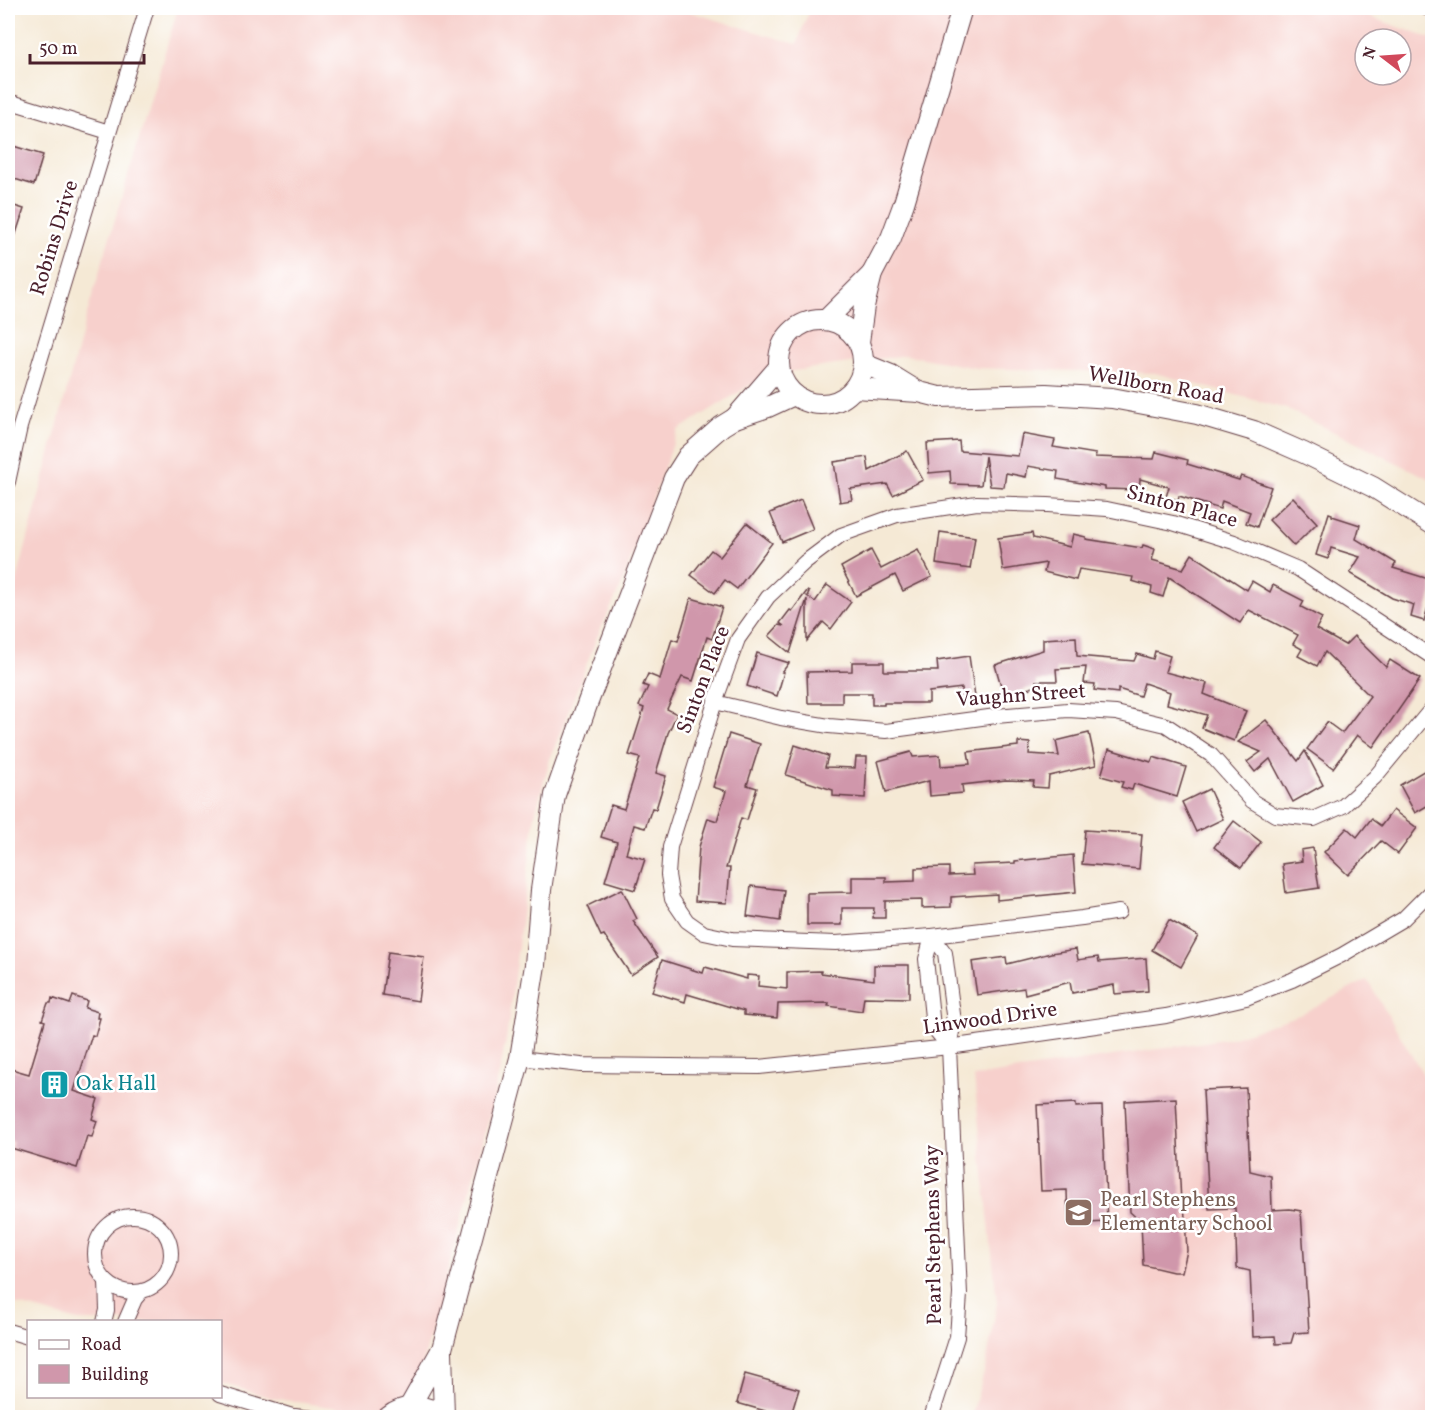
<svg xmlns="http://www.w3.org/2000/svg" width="1440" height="1425" font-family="Vollkorn,serif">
  <rect width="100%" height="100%" fill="#fff"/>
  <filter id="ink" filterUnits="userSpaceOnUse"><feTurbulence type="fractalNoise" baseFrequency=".0167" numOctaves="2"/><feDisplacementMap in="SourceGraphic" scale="12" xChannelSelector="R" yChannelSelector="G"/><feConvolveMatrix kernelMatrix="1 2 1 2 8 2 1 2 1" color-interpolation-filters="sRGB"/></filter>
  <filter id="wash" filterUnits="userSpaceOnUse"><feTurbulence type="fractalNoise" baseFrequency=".008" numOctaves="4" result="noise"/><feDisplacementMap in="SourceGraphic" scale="24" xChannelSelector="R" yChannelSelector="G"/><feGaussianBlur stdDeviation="1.35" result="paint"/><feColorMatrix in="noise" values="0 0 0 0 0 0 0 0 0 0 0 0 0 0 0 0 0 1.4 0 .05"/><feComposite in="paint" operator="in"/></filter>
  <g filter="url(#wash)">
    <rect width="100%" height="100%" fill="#f5e9d5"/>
    <!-- built -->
    <g fill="#f7d0cc" fill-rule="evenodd">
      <path d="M178,8H677L797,44L810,8H1345L1432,39V480L1287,409L1155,373L976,368L906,355L793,371L752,384L678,430L621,586L597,637L550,759L535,814L506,1040L493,1104L415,1392L393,1409L363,1412L272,1398L221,1383L220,1322L78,1321L8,1302V615L84,324ZM1365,39H1401V75H1365Z"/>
      <polygon points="1367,980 1432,1089 1432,1417 971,1418 986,1365 997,1303 974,1077 1231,1038 1299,1015"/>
    </g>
    <g id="blocks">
      <!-- building -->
      <g fill="#d097ab">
        <polygon points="10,145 43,155 34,185 8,177 8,155"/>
        <polygon points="8,204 24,209 10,252 8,252"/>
        <polygon points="1022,434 1055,440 1053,447 1096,454 1095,457 1154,459 1156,452 1188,460 1187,464 1239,480 1241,476 1271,487 1257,527 1246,523 1250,512 1222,501 1220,509 1179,496 1178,500 1166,497 1169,487 1140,479 1139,490 1105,489 1105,487 1057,479 1058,471 1028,466 1026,477 1006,473 1004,487 990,486 985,456 981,485 951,484 950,471 929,473 927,443 959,441 960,451 1018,456"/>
        <polygon points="907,451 923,480 893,495 887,484 850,489 852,500 840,502 834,462 867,457 869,471"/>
        <polygon points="1293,497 1317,523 1294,546 1269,520"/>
        <polygon points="801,500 813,529 782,542 770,513"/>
        <polygon points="1329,513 1332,514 1332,516 1360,525 1356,539 1396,563 1393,568 1432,580 1432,593 1424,621 1411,617 1414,605 1392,598 1350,573 1360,557 1331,548 1328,559 1316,555"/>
        <polygon points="747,523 772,543 737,589 725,580 715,593 691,575 711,550 720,557"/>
        <polygon points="940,532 975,537 970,569 936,564"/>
        <polygon points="1032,533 1033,538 1070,547 1073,534 1086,537 1086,539 1142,548 1143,545 1155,549 1152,560 1183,569 1192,554 1247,590 1252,581 1270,592 1273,585 1304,601 1301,607 1322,618 1316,629 1345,645 1354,636 1386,667 1390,660 1420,679 1373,747 1357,735 1333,768 1307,749 1327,722 1342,733 1370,696 1325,652 1317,666 1298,656 1302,649 1293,644 1298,635 1249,610 1240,623 1169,577 1163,597 1151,593 1152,587 1132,581 1133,577 1079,569 1076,580 1044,572 1046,563 1003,570 998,538"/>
        <polygon points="871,550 881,569 918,550 932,577 903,591 895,575 856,596 841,567"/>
        <polygon points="827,585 851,602 831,629 823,622 807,641 807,599 790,653 769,636 779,625 784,626 780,623 790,610 792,611 807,591 809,592 807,596 815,602"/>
        <polygon points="691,598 722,607 712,639 707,637 693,681 682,677 667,709 677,714 668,733 656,773 666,776 656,809 652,808 645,828 634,825 626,854 645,859 635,890 605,881 617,842 601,837 611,805 624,809 640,758 629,755 644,708 639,706 648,687 643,685 648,674 660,679 672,639 678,641"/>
        <polygon points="1076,637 1077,656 1134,661 1137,654 1153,659 1155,651 1170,656 1165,672 1207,683 1204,694 1246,711 1234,741 1202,728 1207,715 1167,704 1170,692 1144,683 1140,696 1118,689 1118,693 1094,690 1095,684 1084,683 1086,667 1056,669 1057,681 1036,681 1037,686 1004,696 995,665 1043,650 1043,639"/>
        <polygon points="757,653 789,663 782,672 784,672 777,696 747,686"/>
        <polygon points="969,656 975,697 963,699 962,688 929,692 929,703 884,703 884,705 872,705 872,693 842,693 842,703 808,703 807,672 852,671 852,662 884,662 884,671 938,671 937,661"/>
        <polygon points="1266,720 1298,761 1305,751 1323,785 1293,802 1270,759 1255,772 1247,762 1261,752 1238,742"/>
        <polygon points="1089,733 1096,765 1049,776 1048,788 1033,787 1034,781 1006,780 962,785 963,793 930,796 929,781 886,792 878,761 911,752 913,757 940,755 941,766 970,764 968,752 1018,746 1018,742 1030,743 1029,754 1059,756 1056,741"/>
        <polygon points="729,734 760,744 747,785 757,788 747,820 741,818 726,868 730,868 727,903 695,901 699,847 708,818 717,821 726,791 713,787"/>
        <polygon points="795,745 828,756 825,767 855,768 856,757 867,757 865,798 833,796 833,790 786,775"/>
        <polygon points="1109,749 1151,762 1153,757 1186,767 1177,797 1134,784 1132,790 1121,787 1123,782 1101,776"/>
        <polygon points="1432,766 1432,803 1415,813 1400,785"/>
        <polygon points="1209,789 1223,819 1196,832 1182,802"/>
        <polygon points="1393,810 1417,828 1398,854 1381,841 1348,875 1324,852 1347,828 1357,837 1371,819 1381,826"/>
        <polygon points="1234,821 1261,842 1241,868 1214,847"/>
        <polygon points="1085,830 1142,834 1139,869 1082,864"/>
        <polygon points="1313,848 1319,888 1286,893 1282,864 1302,861 1301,850"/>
        <polygon points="1073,855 1076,892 997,900 997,894 951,897 951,907 922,908 922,900 885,901 885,918 873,918 874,908 842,908 842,925 807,925 807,893 852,892 852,877 886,877 886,882 915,881 915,868 949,867 949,876 973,875 972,865 1015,863 1015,861"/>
        <polygon points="751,886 784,890 780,921 747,916"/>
        <polygon points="622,889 637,919 633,921 658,957 631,975 604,935 601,936 587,906"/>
        <polygon points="1169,920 1198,936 1181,967 1152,950"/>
        <polygon points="1076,949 1078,960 1098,957 1099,962 1146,958 1148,991 1115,994 1114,985 1072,993 1070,982 1025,994 1024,988 977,995 972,962 1006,957 1007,964 1051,953"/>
        <polygon points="388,952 424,957 418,1001 382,995"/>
        <polygon points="662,960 703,973 705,967 747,979 747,975 759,976 758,986 787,989 787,972 821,971 821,973 874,980 874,965 909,965 909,998 864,997 862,1011 828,1006 829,1003 778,1004 777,1018 744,1015 744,1011 687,994 685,1002 652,992"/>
        <polygon points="73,996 87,1001 85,1008 98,1012 97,1018 100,1018 95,1036 92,1035 74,1091 98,1099 92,1119 97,1121 92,1137 87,1136 77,1168 11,1148 13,1142 8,1140 8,1068 29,1074 45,1021 42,1020 48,1003 51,1003 52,998 70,1004"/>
        <polygon points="1246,1088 1250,1171 1271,1176 1272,1210 1290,1209 1301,1211 1309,1332 1294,1333 1291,1343 1276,1344 1275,1336 1253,1337 1250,1271 1237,1268 1235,1208 1209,1209 1203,1090"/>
        <polygon points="1176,1098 1181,1203 1184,1202 1187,1251 1182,1272 1173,1272 1143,1265 1141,1222 1130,1212 1125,1101"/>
        <polygon points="1076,1103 1076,1107 1102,1106 1107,1222 1068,1224 1067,1190 1041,1191 1037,1105"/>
        <polygon points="745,1374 799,1389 790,1418 737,1403"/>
      </g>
    </g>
  </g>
  <g filter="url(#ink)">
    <use href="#blocks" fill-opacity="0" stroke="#643d44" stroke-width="1.5"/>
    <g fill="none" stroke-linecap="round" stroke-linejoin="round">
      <defs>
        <g id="street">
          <polyline points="1426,8 1432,10"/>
          <polyline points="8,101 109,132"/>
          <polyline points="8,482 20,427 147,8"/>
          <polyline points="715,702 781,718 829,726 886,731 996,716 1068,710 1116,713 1166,725 1211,755 1252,801 1275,815 1314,819 1343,806 1375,777 1432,708"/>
          <polyline points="1119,912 1082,918 932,936 836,943 732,939 704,933 687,921 672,899 668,875 670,847 715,702 738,639 768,597 805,562 841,535 897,515 977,503 1048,505 1107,509 1173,523 1234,542 1298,569 1432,657"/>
          <polyline points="932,936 926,959 933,1027 949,1047"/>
          <polyline points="520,1058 581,1065 759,1067 949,1047 1166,1016 1246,998 1292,980 1342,955 1403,919 1432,890"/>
          <circle cx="133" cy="1254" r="38"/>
          <polyline points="104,1322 107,1310 106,1281"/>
          <polyline points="125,1322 135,1299 141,1292"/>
          <polyline points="8,1331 28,1337"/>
          <polyline points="220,1394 299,1418"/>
          <polyline points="295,1416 313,1418"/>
          <polyline points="931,1418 957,1337 960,1294 949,1047 954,1022 945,953 932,936"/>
        </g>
        <g id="secondary">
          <polyline points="827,319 872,274"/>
          <circle cx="821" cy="362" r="42"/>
          <polyline points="859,342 864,306 872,274 891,238 904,203 962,8"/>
          <polyline points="864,364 891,375 917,391"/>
          <polyline points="855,388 919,392 939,397 1046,394 1112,398 1197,414 1254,431 1304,453 1373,487 1432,524"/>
          <polyline points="735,418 779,367"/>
          <polyline points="442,1352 444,1416"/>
          <polyline points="410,1406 442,1349 520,1058 535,965 541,890 555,795 588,702 674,478 688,456 722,426 735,418 768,407 794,395"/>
          <path d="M387,1418C405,1403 427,1403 445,1418"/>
        </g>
      </defs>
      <!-- street casing -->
      <use href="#street" stroke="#643d44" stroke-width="16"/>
      <!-- secondary casing -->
      <use href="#secondary" stroke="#643d44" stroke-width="22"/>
      <!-- street -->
      <use href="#street" stroke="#fff" stroke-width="14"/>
      <!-- secondary -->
      <use href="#secondary" stroke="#fff" stroke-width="20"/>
    </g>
  </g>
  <!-- icons -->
  <defs>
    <symbol id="building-square" viewBox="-11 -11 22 22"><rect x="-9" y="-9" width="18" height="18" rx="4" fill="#0f9aa8" stroke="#fff"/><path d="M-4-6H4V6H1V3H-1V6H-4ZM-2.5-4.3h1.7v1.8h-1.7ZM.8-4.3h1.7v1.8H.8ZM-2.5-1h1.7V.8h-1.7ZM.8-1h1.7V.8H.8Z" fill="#fff"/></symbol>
    <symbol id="school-square" viewBox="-11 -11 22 22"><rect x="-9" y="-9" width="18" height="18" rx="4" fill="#8d6e63" stroke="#fff"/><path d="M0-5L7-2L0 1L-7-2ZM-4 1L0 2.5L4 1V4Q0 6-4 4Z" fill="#fff"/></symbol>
  </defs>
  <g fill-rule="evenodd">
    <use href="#building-square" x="38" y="1068" width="33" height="33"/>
    <use href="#school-square" x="1062" y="1196" width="33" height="33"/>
  </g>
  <g text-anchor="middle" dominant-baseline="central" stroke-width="5" stroke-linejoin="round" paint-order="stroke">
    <!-- street labels -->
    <g font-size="21" fill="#4a1f2b" stroke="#fff">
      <text transform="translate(55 238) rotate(-73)">Robins Drive</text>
      <text transform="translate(1156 386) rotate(10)">Wellborn Road</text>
      <text transform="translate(1182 507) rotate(15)">Sinton Place</text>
      <text transform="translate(704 680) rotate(-69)">Sinton Place</text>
      <text transform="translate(1021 696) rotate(-4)">Vaughn Street</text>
      <text transform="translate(990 1019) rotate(-8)">Linwood Drive</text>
      <text transform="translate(934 1235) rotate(-91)">Pearl Stephens Way</text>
    </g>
    <!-- culture labels -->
    <g font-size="21" fill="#0d838f" stroke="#fff" text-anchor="start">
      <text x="76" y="1084">Oak Hall</text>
    </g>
    <!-- education labels -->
    <g font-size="21" fill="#785e54" stroke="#fff" text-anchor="start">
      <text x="1100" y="1200">Pearl Stephens<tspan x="1100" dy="24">Elementary School</tspan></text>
    </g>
  </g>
  <!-- margin -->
  <rect width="1440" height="1425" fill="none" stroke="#fff" stroke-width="30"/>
  <!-- legend -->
  <rect x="27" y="1320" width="195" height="78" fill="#ffffff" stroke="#b7a5aa" stroke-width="1.5"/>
  <rect x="39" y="1340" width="30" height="9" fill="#ffffff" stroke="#b7a5aa" stroke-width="1.5"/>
  <text x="81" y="1350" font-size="18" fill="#4a1f2b">Road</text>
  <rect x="39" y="1365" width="30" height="18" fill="#d097ab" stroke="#b7a5aa" stroke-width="1.5"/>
  <text x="81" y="1380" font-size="18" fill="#4a1f2b">Building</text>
  <!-- north arrow -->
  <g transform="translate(1383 57) rotate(287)"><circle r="28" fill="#ffffff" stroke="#b7a5aa" stroke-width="1.5"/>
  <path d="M0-4.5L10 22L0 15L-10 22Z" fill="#d1495b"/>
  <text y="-9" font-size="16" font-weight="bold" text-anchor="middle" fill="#4a1f2b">N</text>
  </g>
  <!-- scale -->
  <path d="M30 54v9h114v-9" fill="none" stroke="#4a1f2b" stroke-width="3"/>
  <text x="39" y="54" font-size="18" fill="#4a1f2b" stroke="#ffffff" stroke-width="4.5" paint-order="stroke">50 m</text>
</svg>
